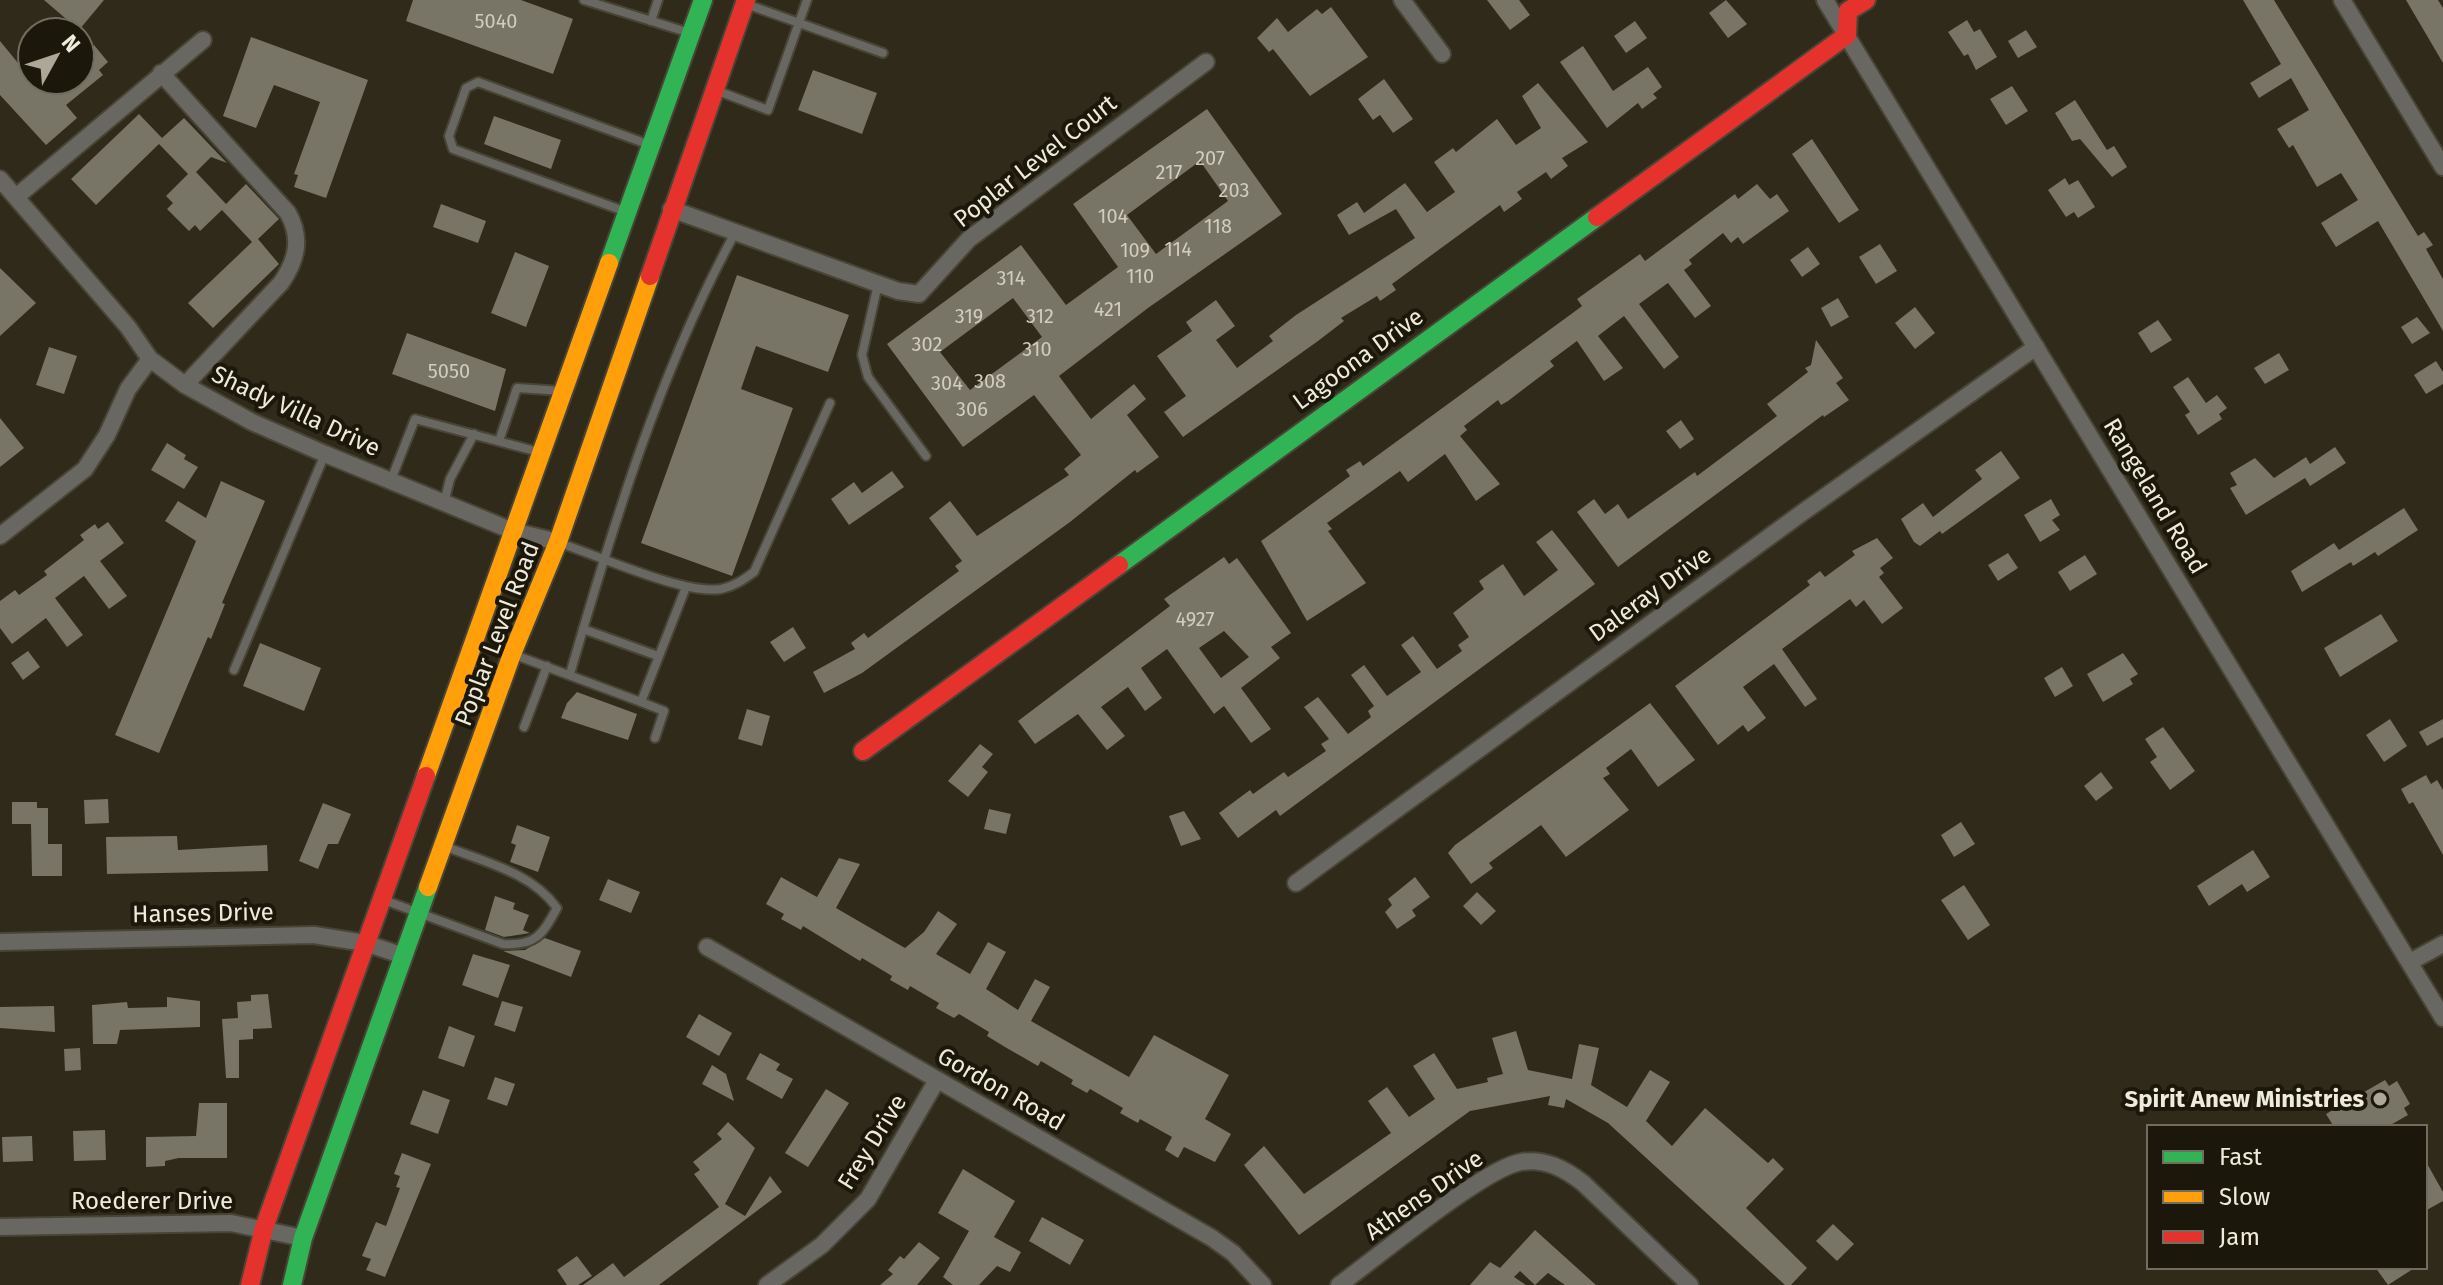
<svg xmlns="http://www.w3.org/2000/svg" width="2443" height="1285" font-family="'Fira Sans',sans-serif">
  <rect width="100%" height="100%" fill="#2f2a19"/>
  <!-- building -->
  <g fill="#787466" fill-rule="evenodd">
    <polygon points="44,0 104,0 79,30"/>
    <polygon points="413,0 521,0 573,19 553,74 406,21"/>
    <polygon points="1487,0 1519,0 1530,15 1510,30"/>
    <polygon points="1726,0 1747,24 1728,38 1709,13"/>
    <polygon points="2243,0 2274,0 2418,236 2424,232 2433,245 2426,249 2443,279 2443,331 2378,221 2336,247 2321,223 2358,200 2341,173 2317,187 2293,145 2289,148 2277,129 2309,110 2291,78 2259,98 2250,83 2281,64"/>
    <polygon points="2406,0 2438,0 2443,8 2443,63"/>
    <polygon points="1331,7 1368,57 1310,96 1273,49 1269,52 1257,38 1277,18 1288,32 1317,9 1322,14"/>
    <polygon points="1967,20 1974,32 1980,29 1997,57 1976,70 1968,54 1964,56 1948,32"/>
    <polygon points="1635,21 1647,38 1626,53 1614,36"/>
    <polygon points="2026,30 2037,47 2018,58 2008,41"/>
    <polygon points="251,37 368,80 326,198 294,187 298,175 294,174 320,102 274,85 256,128 223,116"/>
    <polygon points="0,41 32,80 80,80 80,57 94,45 108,62 99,70 103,75 66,105 77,118 46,145 0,95"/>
    <polygon points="1583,46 1613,91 1648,67 1662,87 1653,94 1657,98 1642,109 1638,103 1607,128 1560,62"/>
    <polygon points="813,70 877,93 862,134 798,110"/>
    <polygon points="1384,79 1413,119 1393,133 1380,115 1373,120 1358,99"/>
    <polygon points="1538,83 1588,142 1562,158 1568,166 1551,179 1546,172 1517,192 1522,199 1504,212 1500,205 1392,284 1396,290 1380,301 1377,296 1341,318 1344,321 1318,341 1183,437 1164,412 1186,396 1157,356 1192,331 1186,322 1216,300 1235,326 1216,340 1237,368 1273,341 1269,336 1296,315 1415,238 1396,209 1349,235 1337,215 1357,202 1364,213 1405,183 1427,212 1455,192 1434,162 1453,148 1456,152 1497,119 1516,145 1541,128 1522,96"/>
    <polygon points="2012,86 2028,111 2006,125 1990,99"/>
    <polygon points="2075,100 2107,150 2114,146 2127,167 2112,177 2080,139 2072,141 2055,113"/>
    <path d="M1207,109L1282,214L1148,308L1059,376L1091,419L1134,384L1146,399L1127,415L1159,457L1137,473L1135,470L1070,522L862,673L824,693L813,672L855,649L851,643L864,633L868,638L959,571L955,566L962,561L929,518L950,501L977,536L1069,475L1064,469L1081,455L1034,395L963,447L887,344L1021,245L1066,305L1118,267L1073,204ZM1200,161L1228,201L1156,254L1127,215ZM1013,298L1042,337L970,390L940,352Z"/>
    <polygon points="139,114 162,138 184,118 227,163 211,157 196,172 226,204 246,184 279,219 258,239 279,264 213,328 188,303 252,242 222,210 200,231 195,225 189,231 167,209 173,203 166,196 188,174 159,144 96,205 71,179"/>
    <polygon points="494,116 561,140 551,169 484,144"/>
    <polygon points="1812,139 1859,210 1839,223 1792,154"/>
    <polygon points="2065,178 2069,185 2078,180 2095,207 2078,218 2074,212 2066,217 2048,190"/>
    <polygon points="1757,184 1770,199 1777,194 1789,211 1743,244 1738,237 1731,243 1723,233 1689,260 1692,264 1684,270 1711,306 1695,318 1668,283 1639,304 1679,357 1664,369 1624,316 1598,336 1623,368 1604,381 1577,341 1550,361 1554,366 1508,401 1501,405 1498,400 1464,426 1467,430 1460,436 1500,484 1484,495 1476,501 1445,454 1408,482 1400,471 1327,523 1332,529 1328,531 1366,583 1307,621 1261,541 1350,476 1346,470 1360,461 1363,466 1574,312 1582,306 1577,299 1640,254 1645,261 1735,194 1738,199"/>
    <polygon points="441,204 486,221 478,243 433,227"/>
    <polygon points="1880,244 1897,271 1876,284 1859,257"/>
    <polygon points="1808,247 1820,264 1802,277 1790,260"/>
    <polygon points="515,252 549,266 526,327 491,313"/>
    <polygon points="0,268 36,303 0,336"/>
    <polygon points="737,275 849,315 828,372 756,346 741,389 793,408 732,576 641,543"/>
    <polygon points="1838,298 1849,317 1831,327 1821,308"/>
    <polygon points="1915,307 1935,333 1915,349 1895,323"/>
    <polygon points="2417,317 2430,333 2412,344 2401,327"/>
    <polygon points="2158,320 2172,340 2151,353 2138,333"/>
    <polygon points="407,333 506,369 495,411 392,374"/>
    <polygon points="1816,340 1843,378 1836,383 1849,400 1824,417 1823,415 1618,567 1577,512 1594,499 1605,514 1618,504 1628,519 1695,472 1697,476 1777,416 1767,404 1808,372 1805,368 1811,365"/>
    <polygon points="49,347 77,356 64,394 36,385"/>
    <polygon points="2279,353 2289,370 2265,384 2254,368"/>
    <polygon points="2436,361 2443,372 2443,384 2426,394 2414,375"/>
    <polygon points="2188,377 2206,403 2217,395 2227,408 2219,414 2222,419 2198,435 2185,415 2190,412 2173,387"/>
    <polygon points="0,418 24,448 0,467"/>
    <polygon points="1681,420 1694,439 1680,449 1666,431"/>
    <polygon points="167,443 186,455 184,459 198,467 184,489 151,470"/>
    <polygon points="2335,447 2346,463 2310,486 2305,478 2246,515 2230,488 2237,485 2230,473 2255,458 2274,478 2306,457 2310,464"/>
    <polygon points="2001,451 2020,478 1942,534 1940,531 1920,546 1914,542 1901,519 1923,503 1933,517 1982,479 1975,470"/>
    <polygon points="892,471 904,487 849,525 831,499 854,482 862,493"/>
    <polygon points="221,481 265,501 222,603 225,604 211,639 208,637 159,753 115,735 196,541 165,521 178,501 206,518"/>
    <polygon points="2051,499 2060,515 2052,520 2060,530 2040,542 2024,515"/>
    <polygon points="2404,508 2418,530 2378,556 2375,552 2353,566 2351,562 2302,592 2291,571 2334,543 2339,550"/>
    <polygon points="108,522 124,543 100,561 127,596 109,609 84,576 55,598 83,635 67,647 46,618 12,644 0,628 0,601 15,590 19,595 47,575 44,571 84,540 80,535 95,524 98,529"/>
    <polygon points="1552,530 1595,584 1280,816 1276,810 1238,838 1219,813 1250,790 1253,794 1284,772 1288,777 1326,751 1321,744 1329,739 1304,707 1318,697 1348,734 1371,717 1368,711 1374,706 1351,675 1364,665 1387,696 1421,672 1401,645 1413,636 1437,669 1462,651 1458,645 1469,637 1453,613 1484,589 1479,581 1503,564 1524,596 1558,570 1536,542"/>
    <polygon points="1877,538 1893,558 1880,568 1884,573 1879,577 1903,608 1882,624 1864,600 1856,607 1850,599 1782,649 1817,699 1805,707 1774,664 1743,687 1766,718 1748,732 1743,725 1718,745 1675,686 1810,585 1807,581 1820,571 1825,577 1855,555 1852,551"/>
    <polygon points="2008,553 2018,568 1998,581 1988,565"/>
    <polygon points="2085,555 2097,574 2070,591 2058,572"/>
    <path d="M1224,557L1229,564L1237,558L1291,633L1271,647L1280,658L1241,688L1271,729L1251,743L1224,706L1214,714L1167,649L1141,668L1162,698L1145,711L1128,687L1101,707L1125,736L1107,750L1078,714L1035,744L1018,721L1170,606L1164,599ZM1224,631L1249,657L1221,678L1199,648Z"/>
    <polygon points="2381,614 2398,641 2340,677 2324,648"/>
    <polygon points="793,627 806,648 784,662 770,642"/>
    <polygon points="260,643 321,668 304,711 243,686"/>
    <polygon points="28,651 40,667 23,680 11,663"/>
    <polygon points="2123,653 2138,674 2130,679 2133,684 2103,702 2087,674"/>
    <polygon points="2062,667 2073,686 2055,697 2044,678"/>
    <polygon points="577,692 637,714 628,740 561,718 567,703"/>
    <polygon points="1650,703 1695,760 1658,787 1631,749 1606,768 1610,774 1603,778 1629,810 1566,857 1541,825 1489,863 1493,868 1471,884 1448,853 1455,845"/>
    <polygon points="747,709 770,716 762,746 738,739"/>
    <polygon points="2390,719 2407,746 2384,762 2366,735"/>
    <polygon points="2443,719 2443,737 2427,746 2419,732"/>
    <polygon points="2163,727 2195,771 2170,790 2150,762 2157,757 2145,739"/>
    <polygon points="980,744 993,754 982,767 988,772 968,797 948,781"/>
    <polygon points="2101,772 2113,788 2096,801 2084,786"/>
    <polygon points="2426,775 2431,784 2437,780 2443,790 2443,855 2413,802 2409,804 2401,789"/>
    <polygon points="108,799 109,823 85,824 84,800"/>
    <polygon points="12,802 37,802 37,808 48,808 48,844 62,844 62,876 32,876 31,824 12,824"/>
    <polygon points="323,803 351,814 338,844 328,844 318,869 299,861"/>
    <polygon points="989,809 1011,814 1006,834 984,829"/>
    <polygon points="1184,811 1201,839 1181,846 1169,816"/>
    <polygon points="1961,822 1975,844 1954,857 1941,835"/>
    <polygon points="517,825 550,837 538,872 510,862 516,845 511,843"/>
    <polygon points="177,836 178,850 267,845 268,871 107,874 106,837"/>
    <polygon points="2253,850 2270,877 2247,892 2242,884 2209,906 2197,886"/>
    <polygon points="839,858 860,864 836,908 905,948 924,932 938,911 957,924 936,954 970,974 988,942 1006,952 986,989 1018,1010 1035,979 1050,987 1031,1021 1129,1077 1154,1035 1229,1075 1205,1119 1231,1134 1215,1162 1184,1147 1178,1158 1165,1150 1172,1137 1140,1119 1138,1123 1120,1113 1123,1108 1090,1089 1087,1093 1071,1084 1073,1080 1041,1061 1038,1066 1005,1047 987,1036 989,1032 959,1014 954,1018 936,1008 939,1003 910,986 908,990 890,980 892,976 862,958 860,961 803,926 801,930 781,919 784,914 766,904 781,877 817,897"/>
    <polygon points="1415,877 1430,897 1412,910 1416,916 1397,929 1385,912 1392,905 1388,899"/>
    <polygon points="608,879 640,892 631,913 599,900"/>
    <polygon points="1964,885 1990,925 1968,940 1941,900"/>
    <polygon points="1477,892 1496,911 1481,925 1463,906"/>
    <polygon points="495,896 515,903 513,909 529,915 523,930 530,933 504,937 485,930"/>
    <polygon points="545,938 581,951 571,977 503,951 525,950"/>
    <polygon points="473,954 510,965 498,998 462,985"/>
    <polygon points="268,994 272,1028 253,1029 253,1039 239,1040 239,1078 226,1078 222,1019 238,1018 237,1002 251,1001 251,995"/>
    <polygon points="167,997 200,1001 200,1027 120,1030 117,1044 93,1044 92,1005 127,1002 128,1008 167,1007"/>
    <polygon points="502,1001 523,1007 515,1032 494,1025"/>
    <polygon points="54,1006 55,1032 0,1028 0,1007"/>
    <polygon points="699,1014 732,1033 719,1056 686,1037"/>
    <polygon points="449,1026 475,1036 464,1067 438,1058"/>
    <polygon points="1516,1031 1528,1070 1572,1079 1579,1044 1599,1048 1591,1085 1627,1107 1650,1070 1670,1082 1646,1121 1672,1146 1705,1108 1768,1163 1773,1158 1784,1169 1746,1208 1807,1268 1791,1285 1785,1285 1608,1123 1566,1099 1564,1108 1548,1105 1550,1096 1470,1111 1299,1235 1244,1165 1264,1146 1304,1194 1391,1133 1368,1101 1387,1087 1409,1117 1435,1099 1413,1066 1434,1053 1457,1089 1488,1082 1487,1078 1503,1074 1492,1038"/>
    <polygon points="80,1048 81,1070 65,1071 64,1049"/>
    <polygon points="760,1053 780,1064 776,1070 793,1079 782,1099 746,1079"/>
    <polygon points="712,1065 726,1074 734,1101 702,1084"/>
    <polygon points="495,1077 515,1084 507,1106 487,1099"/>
    <polygon points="2385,1080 2389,1086 2397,1081 2410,1104 2404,1108 2408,1115 2387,1127 2334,1127 2326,1114"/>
    <polygon points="826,1089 849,1103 808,1167 785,1153"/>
    <polygon points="423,1090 450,1100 438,1134 410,1124"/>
    <polygon points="199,1103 227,1103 227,1158 179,1158 165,1161 165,1166 146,1167 146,1137 196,1136"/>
    <polygon points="728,1122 755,1148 725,1204 745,1216 770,1176 782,1192 659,1285 583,1285 613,1263 624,1277 719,1207 694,1174 700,1170 693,1162 722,1139 717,1134"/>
    <polygon points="105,1130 106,1160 74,1161 73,1131"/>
    <polygon points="32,1136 33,1161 3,1162 2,1137"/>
    <polygon points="402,1153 431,1164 385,1277 366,1270 371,1259 362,1256 376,1222 386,1226 400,1188 396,1187 400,1176 394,1174"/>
    <polygon points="2425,1160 2443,1192 2443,1201 2425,1211"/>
    <polygon points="963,1169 1015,1201 994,1237 1021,1252 1010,1272 997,1266 979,1285 953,1285 943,1277 969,1231 938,1213"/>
    <polygon points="1042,1217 1084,1240 1070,1265 1029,1241"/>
    <polygon points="1833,1224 1854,1244 1837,1261 1816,1241"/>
    <polygon points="1535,1230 1596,1285 1565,1285 1548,1273 1535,1285 1520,1271 1514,1277 1526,1285 1470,1285 1490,1262 1500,1268"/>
    <polygon points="919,1242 940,1258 917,1285 880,1285 893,1274 888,1270 900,1256 904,1259"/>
    <polygon points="577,1256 592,1276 578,1285 567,1285 557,1270"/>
    <polygon points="2375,1267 2416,1267 2388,1285"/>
  </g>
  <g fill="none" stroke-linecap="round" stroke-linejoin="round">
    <defs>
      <g id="lane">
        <polyline points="584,0 690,33"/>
        <polyline points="746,4 883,53"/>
        <polyline points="651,21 658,0"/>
        <polyline points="718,91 768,110 807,0"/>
        <polyline points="624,211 453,149 449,136 466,88 478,82 650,145"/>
        <polyline points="878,284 862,355 868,377 926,456"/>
        <polyline points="499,441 517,388 562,391"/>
        <polyline points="391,480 415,419 539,452"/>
        <polyline points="444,503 450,479 474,434"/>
        <path d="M559,543C598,555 683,595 721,589C735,586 743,580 754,572L830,403"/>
        <polyline points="583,629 658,656"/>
        <polyline points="515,655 641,702"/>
        <polyline points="234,670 325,454"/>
        <path d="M570,674C613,525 660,370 735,233"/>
        <polyline points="524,727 547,666"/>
        <polyline points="655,738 664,711 641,702 686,587"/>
        <path d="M384,900L503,944C536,946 542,935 557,908C531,872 484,862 444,846"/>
      </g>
      <g id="street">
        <polyline points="1402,0 1442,54"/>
        <polyline points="1825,0 2443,1018"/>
        <polyline points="2342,0 2443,167"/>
        <path d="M161,73L288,213C302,238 297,260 281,283L185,385"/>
        <polyline points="0,179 128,327 150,359 185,385 252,422 325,454 513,531 558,542"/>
        <polyline points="16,197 203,40"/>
        <polyline points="671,209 898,291 919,294 969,239 1206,62"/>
        <polyline points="0,536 85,469 107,435 128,389 150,359"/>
        <polyline points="1296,883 1799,515 2036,347"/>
        <polyline points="0,942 314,935 365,943 404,956"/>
        <polyline points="707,947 1212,1238 1233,1253 1263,1285"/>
        <polyline points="2410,962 2443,944"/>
        <polyline points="0,1227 231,1223 303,1238"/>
        <polyline points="767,1285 822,1245 868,1199 937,1080"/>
        <path d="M1339,1285C1375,1259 1484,1168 1521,1162C1545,1158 1565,1169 1583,1183L1690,1285"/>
      </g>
      <g id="fast">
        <polyline points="609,263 703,0"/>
        <polyline points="1119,565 1597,217"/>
        <polyline points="292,1285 303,1238 428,887"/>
      </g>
      <g id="slow">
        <polyline points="426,776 609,263"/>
        <polyline points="428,887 512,654 558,542 650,276"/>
      </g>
      <g id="jam">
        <polyline points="1597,217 1847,35 1848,11 1866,0"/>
        <polyline points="650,276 746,0"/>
        <polyline points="863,751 1119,565"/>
        <polyline points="250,1285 264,1228 426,776"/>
      </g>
    </defs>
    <!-- lane casing -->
    <use href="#lane" stroke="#484436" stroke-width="12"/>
    <!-- street casing -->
    <use href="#street" stroke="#484436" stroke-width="20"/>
    <!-- fast casing -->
    <use href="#fast" stroke="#484436" stroke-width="22"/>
    <!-- slow casing -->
    <use href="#slow" stroke="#484436" stroke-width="22"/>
    <!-- jam casing -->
    <use href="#jam" stroke="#484436" stroke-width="22"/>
    <!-- lane -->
    <use href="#lane" stroke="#696761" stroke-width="8"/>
    <!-- street -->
    <use href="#street" stroke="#696761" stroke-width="16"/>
    <!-- fast -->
    <use href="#fast" stroke="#30b455" stroke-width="18"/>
    <!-- slow -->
    <use href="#slow" stroke="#ff9f0a" stroke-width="18"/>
    <!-- jam -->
    <use href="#jam" stroke="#e5322d" stroke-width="18"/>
  </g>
  <!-- markers -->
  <circle fill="#aca796" stroke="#1b170b" stroke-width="3" cx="2380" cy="1099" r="8"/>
  <g text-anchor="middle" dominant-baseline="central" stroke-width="8" stroke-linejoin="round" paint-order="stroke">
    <!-- number labels -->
    <g font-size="20" fill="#d1cdbd">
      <text x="496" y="21">5040</text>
      <text x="1210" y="158">207</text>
      <text x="1169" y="172">217</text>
      <text x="1234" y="190">203</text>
      <text x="1113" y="216">104</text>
      <text x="1218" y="226">118</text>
      <text x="1178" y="249">114</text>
      <text x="1135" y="250">109</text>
      <text x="1140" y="276">110</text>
      <text x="1011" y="278">314</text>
      <text x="1108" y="309">421</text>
      <text x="969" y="316">319</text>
      <text x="1040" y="316">312</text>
      <text x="927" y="344">302</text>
      <text x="1037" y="349">310</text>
      <text x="449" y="371">5050</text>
      <text x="990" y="381">308</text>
      <text x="947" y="383">304</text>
      <text x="972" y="409">306</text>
      <text x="1195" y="619">4927</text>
    </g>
    <!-- street labels -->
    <g font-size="24" fill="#efebda" stroke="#1b170b">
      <text transform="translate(1035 161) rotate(-38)">Poplar Level Court</text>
      <text transform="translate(1358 359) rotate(-36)">Lagoona Drive</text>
      <text transform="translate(296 411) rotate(25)">Shady Villa Drive</text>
      <text transform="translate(2155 496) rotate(59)">Rangeland Road</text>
      <text transform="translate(1650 594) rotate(-36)">Daleray Drive</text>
      <text transform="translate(497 634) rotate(-69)">Poplar Level Road</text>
      <text transform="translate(203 913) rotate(-1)">Hanses Drive</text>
      <text transform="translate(1001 1089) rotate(30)">Gordon Road</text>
      <text transform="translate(872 1142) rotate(-58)">Frey Drive</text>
      <text transform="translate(1424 1195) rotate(-35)">Athens Drive</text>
      <text x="152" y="1201">Roederer Drive</text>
    </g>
    <!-- poi labels -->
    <g font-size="24" font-weight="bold" fill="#efebda" stroke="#1b170b" text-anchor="end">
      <text x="2364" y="1099">Spirit Anew Ministries</text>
    </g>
  </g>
  <!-- legend -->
  <rect x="2147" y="1125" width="280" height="144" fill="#1b170b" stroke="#706c5e" stroke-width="2"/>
  <rect x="2163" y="1151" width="40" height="12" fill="#30b455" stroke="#706c5e" stroke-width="2"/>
  <text x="2219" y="1165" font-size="24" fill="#efebda">Fast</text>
  <rect x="2163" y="1191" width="40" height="12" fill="#ff9f0a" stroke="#706c5e" stroke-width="2"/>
  <text x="2219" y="1205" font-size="24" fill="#efebda">Slow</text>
  <rect x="2163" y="1231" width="40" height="12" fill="#e5322d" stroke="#706c5e" stroke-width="2"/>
  <text x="2219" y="1245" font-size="24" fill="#efebda">Jam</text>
  <!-- north arrow -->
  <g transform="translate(56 56) rotate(50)"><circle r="38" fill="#1b170b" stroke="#706c5e" stroke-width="2"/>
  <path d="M0-6L14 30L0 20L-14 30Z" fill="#aca796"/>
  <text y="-12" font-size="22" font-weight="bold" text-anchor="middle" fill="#efebda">N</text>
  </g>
</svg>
